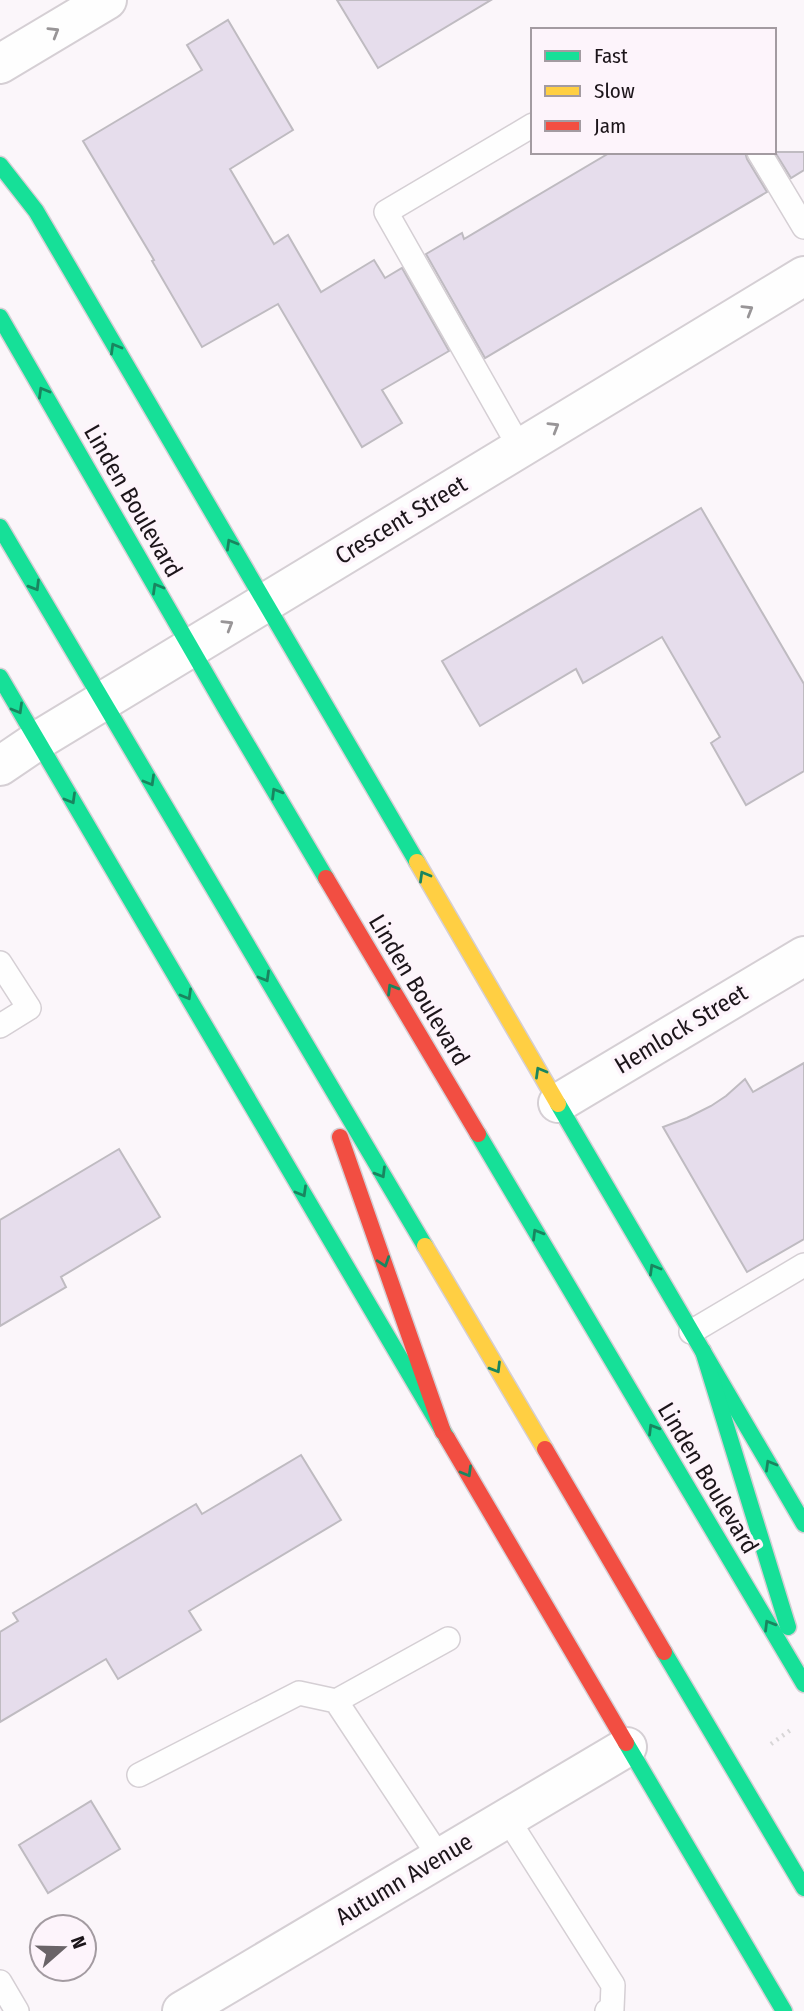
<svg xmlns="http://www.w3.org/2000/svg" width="804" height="2011" font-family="'Fira Sans Condensed',sans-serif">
  <rect width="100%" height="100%" fill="#fbf6fa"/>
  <!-- building -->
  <g fill="#e6ddec" stroke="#bfbbc1" stroke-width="2">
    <polygon points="337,0 491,0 378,68"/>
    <polygon points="228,20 293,130 230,169 274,244 288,235 321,292 374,260 385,278 402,268 449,351 382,390 402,423 362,447 278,304 202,347 152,261 154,260 83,141 202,70 187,45"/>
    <polygon points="611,152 745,152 747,159 767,192 485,358 426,254 462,233 464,239"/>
    <polygon points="775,152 804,152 804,170 791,178"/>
    <polygon points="701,508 804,684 804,771 746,805 711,743 720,737 662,637 583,683 576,669 480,726 442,661"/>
    <polygon points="804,1063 804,1239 747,1272 663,1127 687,1118 711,1106 726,1096 745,1079 753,1092"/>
    <polygon points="119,1149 160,1217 61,1277 66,1287 0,1326 0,1220"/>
    <polygon points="301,1455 341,1520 189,1611 201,1630 118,1679 106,1659 0,1722 0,1632 18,1621 13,1613 196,1504 202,1514"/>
    <polygon points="91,1801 120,1849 48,1893 19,1845"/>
  </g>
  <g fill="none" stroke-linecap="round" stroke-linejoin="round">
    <defs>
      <g id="lane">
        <polyline points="759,152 804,227"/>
        <polyline points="520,448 386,212 533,125"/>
        <polyline points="0,963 29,1008 0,1026"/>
        <polyline points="691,1332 804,1265"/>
        <polyline points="336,1701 448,1639"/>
        <polyline points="139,1775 299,1693 336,1701 440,1858"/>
        <polyline points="507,1818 613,1985 612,2009 607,2011"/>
        <polyline points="0,1982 17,2011"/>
      </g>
      <g id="street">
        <polyline points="0,64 107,0"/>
        <polyline points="0,766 37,741 804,276"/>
        <polyline points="558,1103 804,956"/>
        <polyline points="182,2011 627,1747"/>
      </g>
      <g id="fast">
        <polyline points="0,165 36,211 417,862"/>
        <polyline points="0,317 226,709 326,878"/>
        <polyline points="0,527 425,1246"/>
        <polyline points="0,677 447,1438"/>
        <polyline points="558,1104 804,1524"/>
        <polyline points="478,1134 804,1684"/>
        <polyline points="703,1351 788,1627"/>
        <polyline points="664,1652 804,1888"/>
        <polyline points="626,1743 784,2011"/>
      </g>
      <g id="slow">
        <polyline points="417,862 558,1104"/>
        <polyline points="425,1246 545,1449"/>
      </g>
      <g id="jam">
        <polyline points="326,878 478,1134"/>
        <polyline points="340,1137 443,1432"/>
        <polyline points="447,1438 626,1743"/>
        <polyline points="545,1449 664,1652"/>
      </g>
    </defs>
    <!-- lane casing -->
    <use href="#lane" stroke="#d5cfd4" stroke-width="26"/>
    <!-- street casing -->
    <use href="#street" stroke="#d5cfd4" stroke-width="42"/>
    <!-- fast casing -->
    <use href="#fast" stroke="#d5cfd4" stroke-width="19"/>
    <!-- slow casing -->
    <use href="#slow" stroke="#d5cfd4" stroke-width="19"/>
    <!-- jam casing -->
    <use href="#jam" stroke="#d5cfd4" stroke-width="19"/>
    <!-- path -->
    <polyline stroke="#d8d6d7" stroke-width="4.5" stroke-dasharray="2 5" stroke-linecap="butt" points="771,1744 792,1729"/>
    <!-- lane -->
    <use href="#lane" stroke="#fefefe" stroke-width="23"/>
    <!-- street -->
    <use href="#street" stroke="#fefefe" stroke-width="38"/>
    <!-- fast -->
    <use href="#fast" stroke="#16e098" stroke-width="16"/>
    <!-- slow -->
    <use href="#slow" stroke="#ffcf43" stroke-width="16"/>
    <!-- jam -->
    <use href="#jam" stroke="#f24e42" stroke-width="16"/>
  </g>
  <!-- one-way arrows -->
  <defs><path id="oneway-chevron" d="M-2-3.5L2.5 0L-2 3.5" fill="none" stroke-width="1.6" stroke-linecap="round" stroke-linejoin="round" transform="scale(1.75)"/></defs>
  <g stroke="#989597">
    <use href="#oneway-chevron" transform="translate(54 32) rotate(-31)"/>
    <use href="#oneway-chevron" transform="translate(748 310) rotate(-31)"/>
    <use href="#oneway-chevron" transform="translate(554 427) rotate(-31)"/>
    <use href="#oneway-chevron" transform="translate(228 625) rotate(-31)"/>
  </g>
  <g stroke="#19855f">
    <use href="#oneway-chevron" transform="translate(115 348) rotate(-120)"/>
    <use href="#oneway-chevron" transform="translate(43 392) rotate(-120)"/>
    <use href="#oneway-chevron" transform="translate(231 544) rotate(-120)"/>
    <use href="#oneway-chevron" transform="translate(35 586) rotate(59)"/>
    <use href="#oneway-chevron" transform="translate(157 588) rotate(-120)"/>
    <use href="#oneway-chevron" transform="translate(18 709) rotate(60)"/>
    <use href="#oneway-chevron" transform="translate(150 781) rotate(60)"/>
    <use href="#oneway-chevron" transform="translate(276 793) rotate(-121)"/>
    <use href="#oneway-chevron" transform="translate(71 799) rotate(60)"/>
    <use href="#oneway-chevron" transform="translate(424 876) rotate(-120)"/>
    <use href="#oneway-chevron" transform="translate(265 977) rotate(60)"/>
    <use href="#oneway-chevron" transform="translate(392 989) rotate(-121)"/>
    <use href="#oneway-chevron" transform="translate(187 995) rotate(60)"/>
    <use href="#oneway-chevron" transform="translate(540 1072) rotate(-120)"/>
    <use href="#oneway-chevron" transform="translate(381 1173) rotate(59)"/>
    <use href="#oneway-chevron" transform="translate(302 1192) rotate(60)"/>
    <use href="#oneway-chevron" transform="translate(537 1234) rotate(-121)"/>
    <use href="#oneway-chevron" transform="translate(384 1262) rotate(71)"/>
    <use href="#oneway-chevron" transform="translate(654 1269) rotate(-120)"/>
    <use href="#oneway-chevron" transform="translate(496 1368) rotate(59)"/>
    <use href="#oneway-chevron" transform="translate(653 1429) rotate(-121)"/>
    <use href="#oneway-chevron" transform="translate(770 1465) rotate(-120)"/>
    <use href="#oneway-chevron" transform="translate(467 1472) rotate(60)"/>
    <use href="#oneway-chevron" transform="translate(769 1625) rotate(-121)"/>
  </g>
  <g text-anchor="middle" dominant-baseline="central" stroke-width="7" stroke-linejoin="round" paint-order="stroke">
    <!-- street labels -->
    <g font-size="24" fill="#1c151a" stroke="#fdf4fb">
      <text transform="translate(133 501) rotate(60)">Linden Boulevard</text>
      <text transform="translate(401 520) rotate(-31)">Crescent Street</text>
      <text transform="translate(419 990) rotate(59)">Linden Boulevard</text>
      <text transform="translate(681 1029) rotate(-31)">Hemlock Street</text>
      <text transform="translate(708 1478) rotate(59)">Linden Boulevard</text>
      <text transform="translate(404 1879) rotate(-31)">Autumn Avenue</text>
    </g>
  </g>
  <!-- legend -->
  <rect x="531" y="28" width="245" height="126" fill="#fdf4fb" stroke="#a39ba1" stroke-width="2"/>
  <rect x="545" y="51" width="35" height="10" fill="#16e098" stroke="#a39ba1" stroke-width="2"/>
  <text x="594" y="63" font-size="21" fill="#1c151a">Fast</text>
  <rect x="545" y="86" width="35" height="10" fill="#ffcf43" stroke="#a39ba1" stroke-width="2"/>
  <text x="594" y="98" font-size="21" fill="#1c151a">Slow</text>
  <rect x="545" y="121" width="35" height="10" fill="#f24e42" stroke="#a39ba1" stroke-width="2"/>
  <text x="594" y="133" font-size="21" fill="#1c151a">Jam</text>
  <!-- north arrow -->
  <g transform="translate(63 1948) rotate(70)"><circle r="33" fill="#fdf4fb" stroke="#a39ba1" stroke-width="2"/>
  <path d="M0-5L12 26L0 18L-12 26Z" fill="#6a6468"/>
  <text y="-10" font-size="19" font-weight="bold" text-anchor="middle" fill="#1c151a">N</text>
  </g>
</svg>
